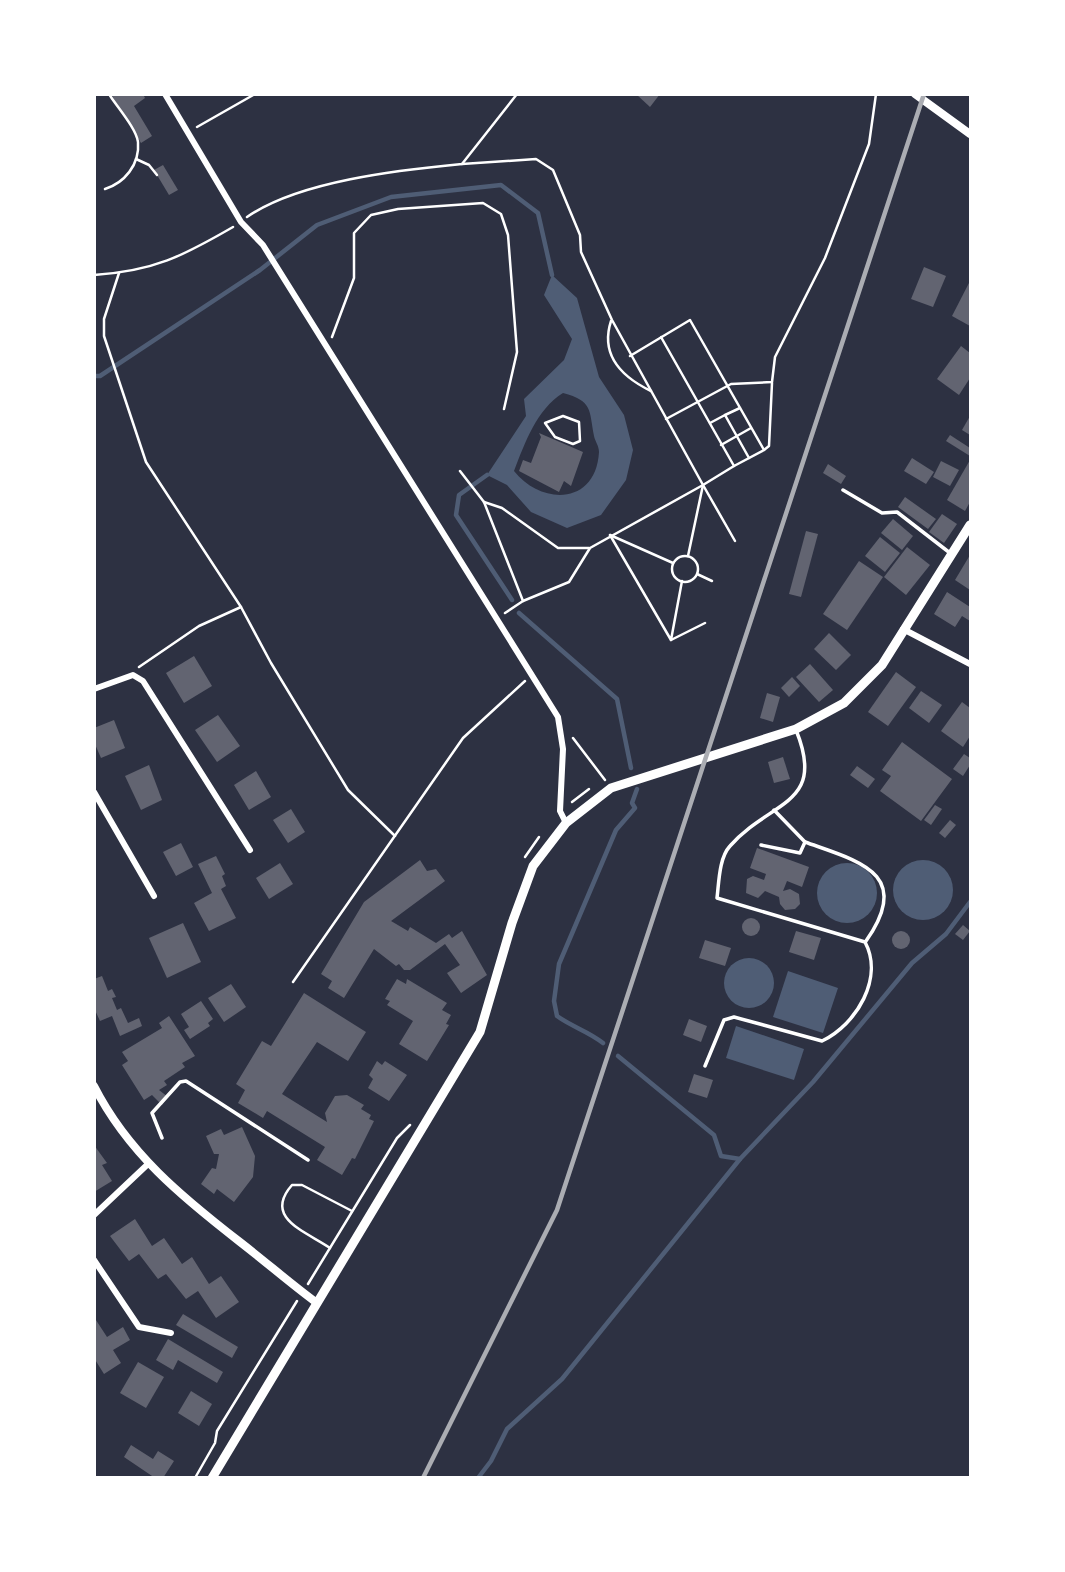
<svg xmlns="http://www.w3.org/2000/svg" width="1065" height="1572" font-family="'Titillium Web',sans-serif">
  <rect width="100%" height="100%" fill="#2d3142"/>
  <!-- water -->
  <g fill="#4f5d75" fill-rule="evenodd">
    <path d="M552,275L577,298L599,377L624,415L633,450L626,480L601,515L567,528L531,512L507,485L487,475L526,416L524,399L564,360L572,339L544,295ZM563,393C593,401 589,410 594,436C595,441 599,446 599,452C596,505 542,506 514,471C525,443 536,410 563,393Z"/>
    <circle cx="923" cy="890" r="30"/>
    <circle cx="847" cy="893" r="30"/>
    <circle cx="749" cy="983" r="25"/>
    <polygon points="788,971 838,988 823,1033 773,1017"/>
    <polygon points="736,1026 804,1049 794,1080 726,1058"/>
  </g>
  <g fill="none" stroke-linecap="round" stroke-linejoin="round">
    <!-- stream -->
    <g stroke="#4f5d75" stroke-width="4.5">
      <polyline points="94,376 100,376 260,270 317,225 391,197 501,185 538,213 552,275"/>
      <polyline points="487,475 459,495 456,515 512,600"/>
      <polyline points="519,613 617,699 631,768"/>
      <path d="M603,1043C588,1031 572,1027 557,1016L554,1001L559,964L616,830L635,808L632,803L637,789"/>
      <polyline points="618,1056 714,1135 721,1156 740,1159"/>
      <polyline points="478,1478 491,1461 507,1429 562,1379 740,1159 813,1082 912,963 946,934 970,902"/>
    </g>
  </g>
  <!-- building -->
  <g fill="#626471">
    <polygon points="111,94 143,94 145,98 134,106 152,136 141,143"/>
    <polygon points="636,94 660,94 650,107"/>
    <polygon points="163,165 178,190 169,195 154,170"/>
    <polygon points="924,267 946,276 933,307 911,299"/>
    <polygon points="970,281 970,326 952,316"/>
    <polygon points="961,346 970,353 970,378 959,395 937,379"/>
    <polygon points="970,416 970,435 962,430"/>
    <polygon points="539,433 583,452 571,486 564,481 559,492 519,471 523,460 531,463 541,437"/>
    <polygon points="950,435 970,448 970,456 946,441"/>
    <polygon points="912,458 934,472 926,484 904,471"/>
    <polygon points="970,460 970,502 965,511 947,500"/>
    <polygon points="941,461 959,470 950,486 933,477"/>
    <polygon points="828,464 846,476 841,484 823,473"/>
    <polygon points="905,497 936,519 928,529 898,507"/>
    <polygon points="942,514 957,524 944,543 929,532"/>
    <polygon points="893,519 913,536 902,550 881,533"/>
    <polygon points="806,531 818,534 801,597 789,594"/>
    <polygon points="880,537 900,553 885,572 865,556"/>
    <polygon points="907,547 930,565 906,595 884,577"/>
    <polygon points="970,555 970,590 955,580"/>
    <polygon points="859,561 883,577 847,630 823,614"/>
    <polygon points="947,592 970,607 970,621 962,616 955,627 934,614"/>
    <polygon points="829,633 851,655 836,670 814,649"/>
    <polygon points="194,656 212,686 184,703 166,673"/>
    <polygon points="810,664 833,690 819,702 796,677"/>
    <polygon points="896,672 916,687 888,726 868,712"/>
    <polygon points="792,677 800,686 789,697 781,688"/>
    <polygon points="921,691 942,705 929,723 909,708"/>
    <polygon points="767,693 780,697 773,722 760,718"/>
    <polygon points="962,702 970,708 970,736 963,747 941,731"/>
    <polygon points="218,715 240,746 217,762 195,730"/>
    <polygon points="114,720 125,748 101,758 94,742 94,728"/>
    <polygon points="902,742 952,779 921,821 880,791 891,776 882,770"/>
    <polygon points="964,754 970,758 970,765 963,776 953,769"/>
    <polygon points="783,757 790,779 774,783 768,762"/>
    <polygon points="149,765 162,800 141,810 125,776"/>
    <polygon points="857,766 875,779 868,788 850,775"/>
    <polygon points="256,771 271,797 249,810 234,785"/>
    <polygon points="935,805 942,809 931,825 924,820"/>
    <polygon points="291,809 305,832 288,843 273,820"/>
    <polygon points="950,820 956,825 945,838 939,833"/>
    <polygon points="181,843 193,867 176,876 163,852"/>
    <polygon points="757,848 809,867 802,887 787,881 783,891 790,889 799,894 800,904 795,909 785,910 780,904 779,897 765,891 758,898 746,893 747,879 753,876 764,880 766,874 750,868"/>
    <polygon points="216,856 225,874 222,876 226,886 221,889 236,918 209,931 194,903 212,893 198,864"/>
    <polygon points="420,860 427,871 436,869 445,881 391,921 408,931 410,927 436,943 449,934 452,938 462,931 487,975 461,993 447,973 460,965 445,944 410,970 404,970 399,964 396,966 374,949 344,998 328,988 332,981 321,974 364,902"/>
    <polygon points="280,863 293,884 269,899 256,878"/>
    <circle cx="751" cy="927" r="9"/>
    <polygon points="183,923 201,962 167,978 149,938"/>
    <polygon points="963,925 970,931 963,940 955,934"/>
    <circle cx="901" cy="940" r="9"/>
    <polygon points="796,931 821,938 814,960 789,952"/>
    <polygon points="705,940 731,948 725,966 699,958"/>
    <polygon points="102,976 108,991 112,989 116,997 112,998 117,1010 121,1008 128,1023 139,1018 142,1026 120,1036 112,1016 100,1021 94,1008 94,979"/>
    <polygon points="397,979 406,984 407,979 447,1003 442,1010 451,1015 446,1024 449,1025 427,1061 399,1044 413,1021 387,1005 390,1001 385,999"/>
    <polygon points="231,984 246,1007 224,1022 208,998"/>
    <polygon points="304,993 366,1032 348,1061 317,1042 282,1094 327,1122 325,1113 335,1096 347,1095 364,1105 361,1109 371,1115 369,1119 374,1121 355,1159 352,1158 342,1175 317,1160 325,1147 267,1111 263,1118 238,1103 245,1090 236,1084 262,1041 271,1046"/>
    <polygon points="201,1001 213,1019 208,1023 210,1026 190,1039 184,1030 189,1027 181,1014"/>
    <polygon points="169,1016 195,1056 182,1063 185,1067 164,1081 167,1085 159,1090 168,1097 162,1105 152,1095 144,1100 122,1065 128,1061 122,1052 162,1028 159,1023"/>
    <polygon points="689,1019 707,1026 701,1042 683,1035"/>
    <polygon points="377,1061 382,1065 385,1061 407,1075 389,1101 368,1088 373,1079 369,1075"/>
    <polygon points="694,1074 713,1080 707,1098 688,1092"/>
    <polygon points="242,1127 255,1156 253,1177 234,1202 217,1189 214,1194 201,1184 212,1168 216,1169 219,1154 214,1154 206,1136 221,1129 224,1135"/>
    <polygon points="94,1145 107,1163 102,1165 112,1181 94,1192"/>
    <polygon points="135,1219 152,1246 164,1238 182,1264 192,1257 209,1284 221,1276 239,1302 216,1318 198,1291 186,1299 166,1274 158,1279 139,1254 129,1261 110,1236"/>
    <polygon points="183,1314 238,1347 232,1358 176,1325"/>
    <polygon points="94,1317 107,1337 123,1327 130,1340 113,1350 121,1363 104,1374 94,1358"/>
    <polygon points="168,1339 223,1372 217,1383 178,1360 173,1370 156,1360"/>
    <polygon points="138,1362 164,1377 146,1408 120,1393"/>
    <polygon points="191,1391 212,1404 199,1426 178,1413"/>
    <polygon points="131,1445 153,1459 158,1451 174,1461 163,1478 155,1478 124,1457"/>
  </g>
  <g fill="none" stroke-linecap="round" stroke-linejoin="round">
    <!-- path -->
    <g stroke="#fff" stroke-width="2.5">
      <polyline points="197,127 255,94"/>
      <polyline points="136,159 149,165 157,175"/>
      <polyline points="462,164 536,159 553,170 580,235 581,252 612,320 703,485 590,548 569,582 523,601 505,613"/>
      <path d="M105,189C124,183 140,165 138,142C136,128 117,107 109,94"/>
      <path d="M247,217C299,181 399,170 462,164L517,94"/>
      <polyline points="119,273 104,319 104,336 146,462 241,607 199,626 139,667"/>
      <path d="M94,275C154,271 183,256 233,227"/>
      <path d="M611,321C600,355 622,377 651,391"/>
      <polyline points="332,337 354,278 354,233 371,215 398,209 483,203 501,214 508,235 517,352 504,409"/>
      <polyline points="630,356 690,320 764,450 734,466 661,337"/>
      <polyline points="725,415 740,408"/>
      <polygon points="563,416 579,422 580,441 573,444 555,437 545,423"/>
      <polyline points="666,419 731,384 772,382 775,357 825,258 869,144 876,94"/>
      <polyline points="710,423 725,415 749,458"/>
      <polyline points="721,445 751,428"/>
      <polyline points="764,450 769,446 772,383"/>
      <polyline points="460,471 484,502 523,601"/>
      <polyline points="703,485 735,541"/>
      <polyline points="484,502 502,508 558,548 589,548"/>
      <polyline points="610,535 671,640 682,581"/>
      <polyline points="610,535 673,563"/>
      <polyline points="688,556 703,485 734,466"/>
      <circle cx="685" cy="569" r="13"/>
      <polyline points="697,574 712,581"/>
      <polyline points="241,607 271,663 348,790 395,836"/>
      <polyline points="671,640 705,623"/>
      <polyline points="573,738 605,780"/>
      <polyline points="572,802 589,789"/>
      <polyline points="525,857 539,837"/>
      <polyline points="293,982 463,738 525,681"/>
      <path d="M330,1248C305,1231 263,1218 292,1185H302L352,1211"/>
      <polyline points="308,1284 397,1138 410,1125"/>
      <polyline points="195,1478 215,1443 217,1431 297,1301"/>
    </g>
    <!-- service -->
    <g stroke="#fff" stroke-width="3.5">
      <polyline points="843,490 882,513 897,512 950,553"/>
      <path d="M805,842C858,861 914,873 866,941"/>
      <polyline points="761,845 800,853 805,842 774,810"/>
      <path d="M705,1066L724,1020L734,1017L822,1041C857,1024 884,978 865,942L717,898C719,882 719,858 730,846C770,800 827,806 796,730"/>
      <polyline points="162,1138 152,1113 180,1082 186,1081 308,1160"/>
    </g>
    <!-- minor -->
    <g stroke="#fff" stroke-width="6">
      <polyline points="165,94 241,222 263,245 558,717 563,749 560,811 566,823"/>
      <polyline points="903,629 970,664"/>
      <polyline points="94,689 133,675 143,681 250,850"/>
      <polyline points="94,792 154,896"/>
      <polyline points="94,1215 148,1164"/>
      <polyline points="94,1260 139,1327 171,1333"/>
    </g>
    <!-- tertiary -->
    <g stroke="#fff" stroke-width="8">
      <polyline points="915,94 970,134"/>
      <path d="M94,1086C128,1153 182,1197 240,1242C266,1262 291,1284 317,1303"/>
    </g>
    <!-- secondary -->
    <polyline stroke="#fff" stroke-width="9" points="212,1478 480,1032 512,923 533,866 566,823 611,788 796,729 844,703 882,665 970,525"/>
    <!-- rail -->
    <polyline stroke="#abadb3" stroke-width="4.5" points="423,1478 557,1210 924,94"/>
  </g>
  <!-- border -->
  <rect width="1065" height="1572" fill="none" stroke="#ffffff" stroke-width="192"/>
</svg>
